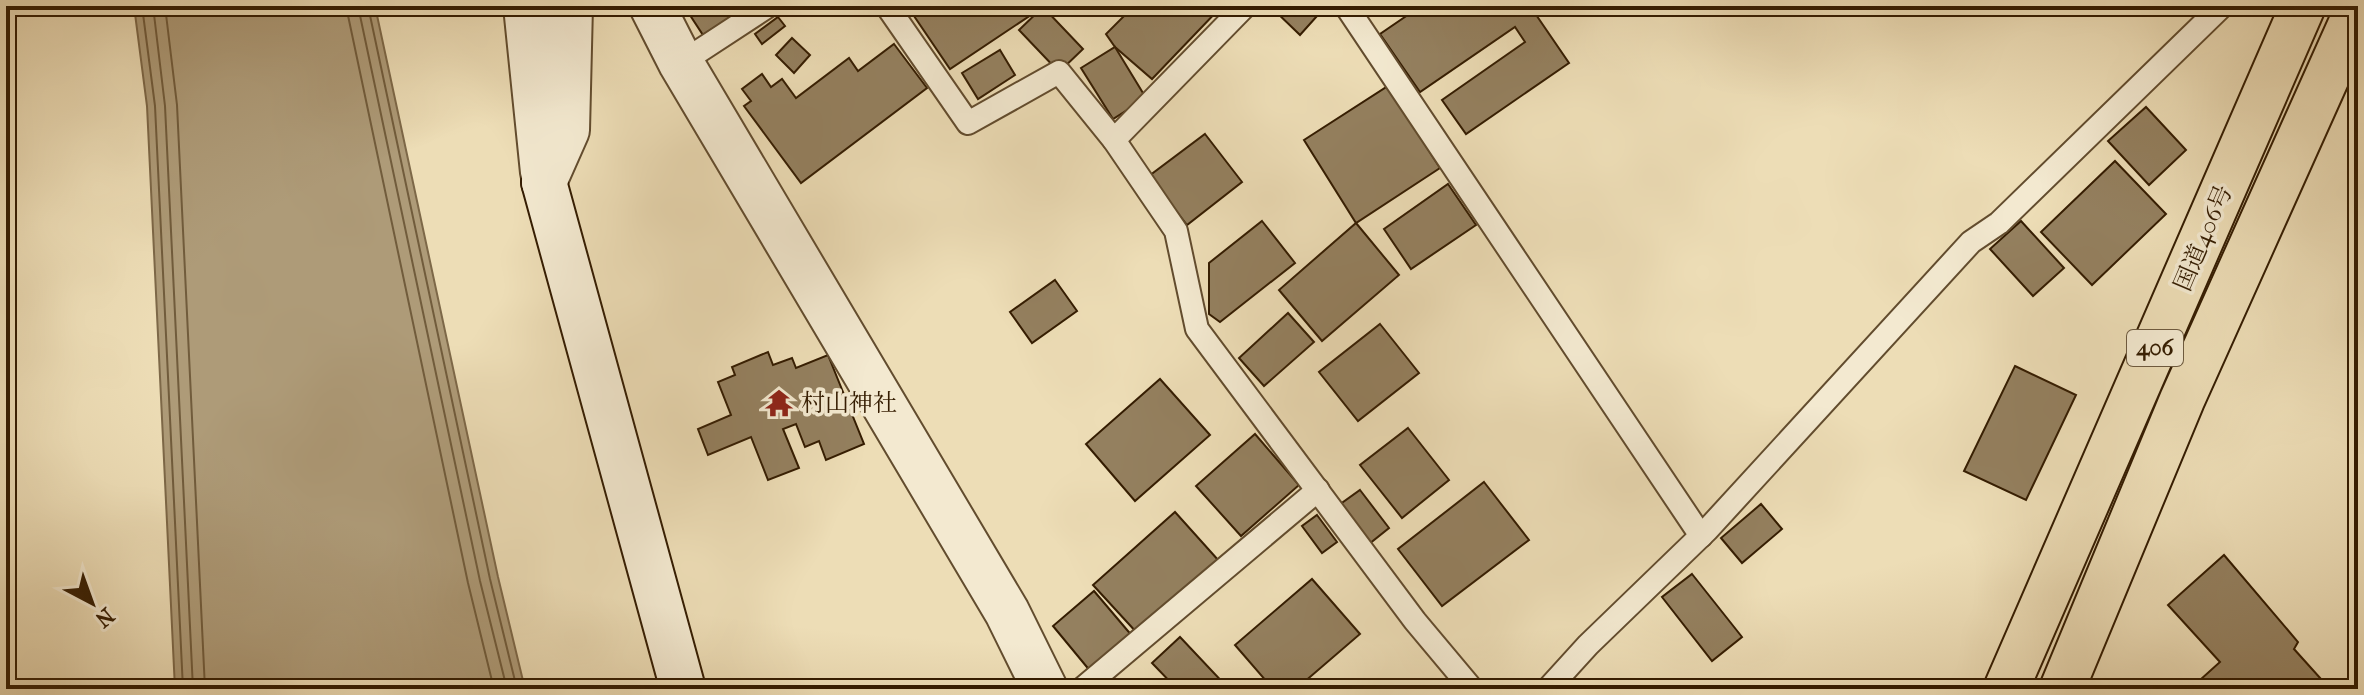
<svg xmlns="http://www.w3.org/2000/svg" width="2364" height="695" font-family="'IM FELL French Canon','Noto Serif JP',serif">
  <rect width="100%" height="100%" fill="#edddb6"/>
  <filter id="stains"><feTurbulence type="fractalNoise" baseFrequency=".0025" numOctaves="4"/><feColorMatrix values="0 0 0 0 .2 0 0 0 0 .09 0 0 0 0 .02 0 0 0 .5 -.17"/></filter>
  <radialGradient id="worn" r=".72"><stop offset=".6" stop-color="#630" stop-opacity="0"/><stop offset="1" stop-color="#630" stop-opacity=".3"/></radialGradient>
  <!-- water -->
  <polygon fill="#ae9b78" stroke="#7d6848" stroke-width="2" points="134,6 375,6 498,577 525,689 175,689 147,106"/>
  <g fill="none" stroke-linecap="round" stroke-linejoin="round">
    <!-- shore -->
    <g stroke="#715c3c" stroke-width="2">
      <polyline points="142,6 155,106 183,689"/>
      <polyline points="153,6 165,106 193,689"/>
      <polyline points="165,6 177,105 205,689"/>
      <polyline points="346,6 468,583 494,689"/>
      <polyline points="358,6 480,581 507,689"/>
      <polyline points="368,6 490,579 517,689"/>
    </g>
  </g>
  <!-- building -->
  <g fill="#94805f" stroke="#341c01" stroke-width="2">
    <polygon points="684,6 747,6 703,35"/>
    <polygon points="923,6 1043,6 1043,7 950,69 912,13"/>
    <polygon points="1134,6 1222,6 1152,79 1115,47 1106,34"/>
    <polygon points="1276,6 1326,6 1300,35 1273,9"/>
    <polygon points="1421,6 1530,6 1569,63 1466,134 1442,100 1525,42 1515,27 1420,92 1380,34"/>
    <polygon points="1043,7 1083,49 1059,72 1019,30"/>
    <polygon points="778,17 785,26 762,44 755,34"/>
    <polygon points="792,38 810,55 794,73 776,55"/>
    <polygon points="894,44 927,88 801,183 744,106 751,101 742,89 762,74 771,87 782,79 796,98 849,58 858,71"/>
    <polygon points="1115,47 1146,98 1113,119 1081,68"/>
    <polygon points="1000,50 1015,75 978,99 962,73"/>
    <polygon points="1388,86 1440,168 1356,223 1304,140"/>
    <polygon points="2146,107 2186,150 2149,185 2108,141"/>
    <polygon points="1205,134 1242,182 1187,225 1149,176"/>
    <polygon points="2115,161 2166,214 2092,285 2041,232"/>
    <polygon points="1448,184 1476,225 1411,269 1384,229"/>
    <polygon points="1262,221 1295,263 1220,322 1209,314 1209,263"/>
    <polygon points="2021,221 2064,268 2033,296 1990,249"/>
    <polygon points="1356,223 1399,275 1322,341 1279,290"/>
    <polygon points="1055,280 1077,311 1032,343 1010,312"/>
    <polygon points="1288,313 1314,342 1264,386 1239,358"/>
    <polygon points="1380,324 1419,373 1358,421 1319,372"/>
    <polygon points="768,352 773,365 792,358 796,368 828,355 864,444 826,460 819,441 805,447 796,424 783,429 799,468 768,480 751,437 708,455 698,429 731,415 718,382 735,375 732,367"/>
    <polygon points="2015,366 2076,395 2026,500 1964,471"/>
    <polygon points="1160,379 1210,435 1135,501 1086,444"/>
    <polygon points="1408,428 1449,480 1402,518 1360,465"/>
    <polygon points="1255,434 1299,485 1241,536 1196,486"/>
    <polygon points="1484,482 1529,540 1442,606 1398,549"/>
    <polygon points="1360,490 1389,528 1369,544 1339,505"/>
    <polygon points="1761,504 1782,529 1742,563 1721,538"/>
    <polygon points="1175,512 1219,561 1138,634 1093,585"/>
    <polygon points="1317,515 1337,542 1322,553 1302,526"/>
    <polygon points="2224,555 2298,642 2294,649 2330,689 2190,689 2220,662 2168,605"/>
    <polygon points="1692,574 1742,637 1712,661 1662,597"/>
    <polygon points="1312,579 1360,634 1296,689 1273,689 1235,645"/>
    <polygon points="1094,591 1133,637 1091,672 1053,626"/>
    <polygon points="1180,637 1229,689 1177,689 1152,663"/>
  </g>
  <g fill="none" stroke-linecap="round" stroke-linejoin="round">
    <defs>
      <g id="lane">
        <polyline points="887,6 968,123 1059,72 1114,140 1245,6"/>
        <polyline points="1346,6 1701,536"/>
        <polyline points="681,63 768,6"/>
        <polyline points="1114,140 1176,231 1197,329 1415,621 1472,689"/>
        <polyline points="1082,689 1318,490"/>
        <polyline points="1548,689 1588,645 1707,530 1971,242 1999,223 2222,6"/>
      </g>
      <g id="street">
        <polyline points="526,6 543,172"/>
        <polyline points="652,6 681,63 1007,612 1045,689"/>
        <polyline points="544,182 567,130 570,6"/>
      </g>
      <polyline id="secondary" points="544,182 683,689"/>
      <g id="highway">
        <polyline points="2006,689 2303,6"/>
        <polyline points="2062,689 2182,400 2358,8"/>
      </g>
    </defs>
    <!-- lane casing -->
    <use href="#lane" stroke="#624c2e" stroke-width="26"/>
    <!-- street casing -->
    <use href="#street" stroke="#624c2e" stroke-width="48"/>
    <!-- secondary casing -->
    <use href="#secondary" stroke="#341c01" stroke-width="48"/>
    <!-- highway casing -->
    <use href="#highway" stroke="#341c01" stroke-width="48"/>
    <!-- lane -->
    <use href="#lane" stroke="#f3e9d0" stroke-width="22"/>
    <!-- street -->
    <use href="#street" stroke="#f3e9d0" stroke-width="44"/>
    <!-- secondary -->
    <use href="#secondary" stroke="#f3e9d0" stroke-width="44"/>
    <!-- highway -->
    <use href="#highway" stroke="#edddb6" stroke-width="44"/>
  </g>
  <!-- icons -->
  <defs>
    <symbol id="temple-bare" viewBox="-9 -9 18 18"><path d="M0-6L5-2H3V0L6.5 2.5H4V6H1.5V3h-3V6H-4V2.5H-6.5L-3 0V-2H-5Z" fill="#8f2418" stroke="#f3e9d0" stroke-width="2.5" paint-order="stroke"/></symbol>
  </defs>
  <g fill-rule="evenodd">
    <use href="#temple-bare" x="759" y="383" width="40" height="40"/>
  </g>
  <g text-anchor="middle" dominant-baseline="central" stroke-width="7" stroke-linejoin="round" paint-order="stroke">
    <!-- shield labels -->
    <rect fill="#f3e9d0" stroke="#6d5a3f" stroke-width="2" x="2127" y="330" width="56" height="36" rx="6"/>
    <g font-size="22" font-weight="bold" fill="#341c01">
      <text x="2155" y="348">406</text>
    </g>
    <!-- street labels -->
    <g font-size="24" fill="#341c01" stroke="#f3e9d0">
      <text transform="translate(2203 238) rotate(-67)">国道406号</text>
    </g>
    <!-- poi labels -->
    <g font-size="24" fill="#341c01" stroke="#f3e9d0" text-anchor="start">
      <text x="801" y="403">村山神社</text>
    </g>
  </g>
  <!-- margin -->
  <rect width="2364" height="695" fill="none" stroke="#edddb6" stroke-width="32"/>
  <rect x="8" y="8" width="2348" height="679" fill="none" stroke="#341c01" stroke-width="4"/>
  <rect x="16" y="16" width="2332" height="663" fill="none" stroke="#341c01" stroke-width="2"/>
  <!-- north arrow -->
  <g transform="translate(92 603) rotate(139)" stroke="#f3e9d0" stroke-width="6" paint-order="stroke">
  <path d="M0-6L14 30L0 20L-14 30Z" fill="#341c01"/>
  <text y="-12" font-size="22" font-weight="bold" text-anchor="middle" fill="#341c01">N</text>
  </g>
  <rect width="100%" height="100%" filter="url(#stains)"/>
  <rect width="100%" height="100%" fill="url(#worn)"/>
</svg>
